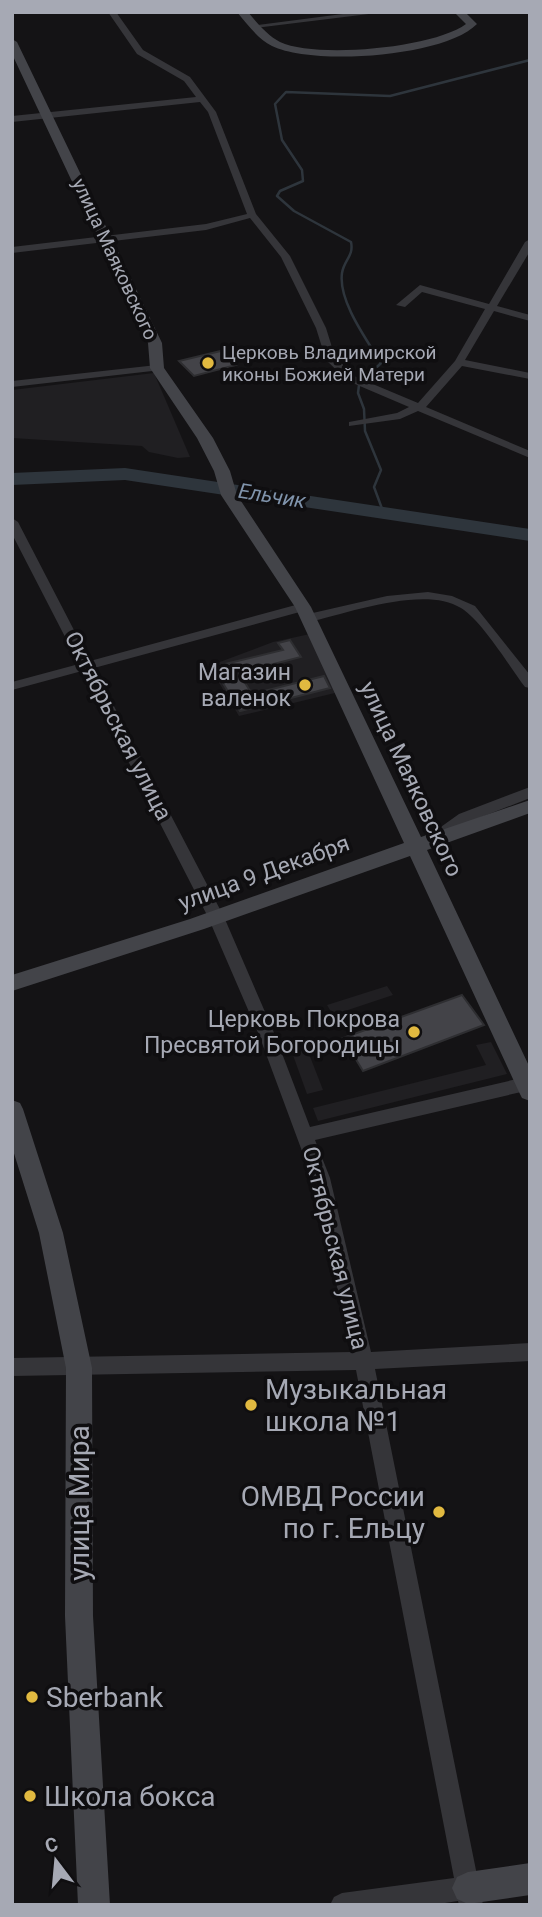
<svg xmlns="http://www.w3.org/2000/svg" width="542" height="1917" font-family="Roboto,sans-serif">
  <rect width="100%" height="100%" fill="#141315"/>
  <!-- built -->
  <g fill="#201f22">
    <polygon points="154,373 190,457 178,458 149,452 142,446 12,438 12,390"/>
    <polygon points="310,634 339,692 239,716 209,666 273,642"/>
    <polygon points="387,986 393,995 333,1015 327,1005"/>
    <polygon points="304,1041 323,1090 307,1094 289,1044"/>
    <polygon points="491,1042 507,1074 318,1121 313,1108 486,1065 476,1045"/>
  </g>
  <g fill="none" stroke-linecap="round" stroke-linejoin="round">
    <!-- stream -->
    <path stroke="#2e353c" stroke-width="2.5" d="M384,514L374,487L381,470L365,431L364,409L358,393L359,385L381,363C367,340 338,301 342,273C344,260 354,256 351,242L294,211L277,196L280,191L303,181L302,170L282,140L275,104L286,92L390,96L530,60"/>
    <!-- river -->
    <polygon fill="#2e353c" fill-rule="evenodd" points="125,468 530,529 530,541 125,480 12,485 12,473"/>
  </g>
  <!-- building -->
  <g fill="#434348" stroke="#2e2e31" stroke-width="2">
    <polygon points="225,350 236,365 194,376 179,361"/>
    <polygon points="290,640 301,657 239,673 252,694 324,676 330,688 240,711 213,667 283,650 278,643"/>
    <polygon points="462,995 484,1025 363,1071 343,1038"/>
  </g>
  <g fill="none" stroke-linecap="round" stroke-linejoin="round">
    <!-- street -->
    <g fill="#353539" fill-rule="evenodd">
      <polygon points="108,12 116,12 143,50 190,77 216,112 256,214 290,256 326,328 335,357 356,377 418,403 455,361 485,309 422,292 405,307 396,305 420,285 489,304 525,242 530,239 530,251 497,306 530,315 530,321 494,311 465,360 530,373 530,379 462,366 426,407 530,451 530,458 418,411 400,419 349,426 349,422 397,413 409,407 348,381 326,360 316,328 281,257 250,218 206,230 12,253 12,247 206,224 247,214 208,112 200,102 12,122 12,116 196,97 184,81 137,54"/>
      <polygon points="358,12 385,12 255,28 251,26"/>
      <polygon points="157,365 162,368 161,370 12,387 12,381"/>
      <polygon points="12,518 18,522 90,661 303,603 309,607 307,610 94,668 224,917 275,1035 310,1127 530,1076 530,1090 315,1140 330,1178 371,1352 530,1343 530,1361 375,1369 483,1905 459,1905 458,1901 432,1905 330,1905 334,1897 342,1893 454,1878 356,1370 12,1376 12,1358 352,1352 312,1178 259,1035 208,917 82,671 12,690 12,682 79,664 12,534"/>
      <path d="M428,592L452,596L475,606L530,675V688L525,687C509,666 483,622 461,608C425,585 348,613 309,622L303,618L304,615L387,596Z"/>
      <polygon points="530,787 530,798 469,822 436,843 426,843 424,839 459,814"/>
    </g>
    <!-- secondary -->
    <g fill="#434449" fill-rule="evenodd">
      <path d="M237,12H248C257,23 267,35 280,42C316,59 434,48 466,24L454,12H465L477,24C445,57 313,66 272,46C258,39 247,24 237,12Z"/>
      <polygon points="12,39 17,42 162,343 164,368 213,438 230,471 237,495 311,607 421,837 530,800 530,813 427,850 530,1068 530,1101 522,1098 519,1092 410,856 204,929 12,991 12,975 190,919 404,843 295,607 221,495 214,471 197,438 150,368 148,343 12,54"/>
      <polygon points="12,1100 20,1103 23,1109 63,1233 92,1368 93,1616 110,1905 78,1905 65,1616 66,1368 39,1233 12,1147"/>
      <polygon points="530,1863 530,1895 468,1904 457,1899 452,1888 457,1877 468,1872"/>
    </g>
  </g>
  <!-- markers -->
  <g fill="#e1b940" stroke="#0f0e10" stroke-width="2.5">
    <circle cx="208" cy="363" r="7"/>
    <circle cx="305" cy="685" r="7"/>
    <circle cx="414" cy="1032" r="7"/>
    <circle cx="251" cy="1405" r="7"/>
    <circle cx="439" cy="1512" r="7"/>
    <circle cx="32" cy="1697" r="7"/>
    <circle cx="30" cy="1796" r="7"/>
  </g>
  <g text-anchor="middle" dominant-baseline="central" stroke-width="7" stroke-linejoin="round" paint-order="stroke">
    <!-- far-street labels -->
    <g font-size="19" fill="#a6a9b4" stroke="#0f0e10">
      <text transform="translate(115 259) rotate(65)">улица Маяковского</text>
    </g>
    <!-- far-poi labels -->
    <g font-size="19" fill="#a6a9b4" stroke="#0f0e10" text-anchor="start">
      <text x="222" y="352">Церковь Владимирской<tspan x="222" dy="22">иконы Божией Матери</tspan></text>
    </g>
    <!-- far-water labels -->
    <g font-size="21" font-style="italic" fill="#8094ac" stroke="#0f0e10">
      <text transform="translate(272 496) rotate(9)">Ельчик</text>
    </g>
    <!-- poi labels -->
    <g font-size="23" fill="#a6a9b4" stroke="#0f0e10" text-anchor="end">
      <text x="291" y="672">Магазин<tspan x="291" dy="26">валенок</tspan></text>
      <text x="400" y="1019">Церковь Покрова<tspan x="400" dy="26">Пресвятой Богородицы</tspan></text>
    </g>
    <!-- street labels -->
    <g font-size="23" fill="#a6a9b4" stroke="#0f0e10">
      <text transform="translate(118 726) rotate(63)">Октябрьская улица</text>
      <text transform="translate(411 779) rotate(65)">улица Маяковского</text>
      <text transform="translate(264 873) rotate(-20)">улица 9 Декабря</text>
      <text transform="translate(335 1248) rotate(76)">Октябрьская улица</text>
    </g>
    <!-- near-poi labels -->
    <g font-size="28" fill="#a6a9b4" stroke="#0f0e10" text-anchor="start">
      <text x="265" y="1389">Музыкальная<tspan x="265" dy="32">школа №1</tspan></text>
      <text x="425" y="1496" text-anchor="end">ОМВД России<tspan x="425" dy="32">по г. Ельцу</tspan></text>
      <text x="46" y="1697">Sberbank</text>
      <text x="44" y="1796">Школа бокса</text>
    </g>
    <!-- near-street labels -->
    <g font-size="28" fill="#a6a9b4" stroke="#0f0e10">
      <text transform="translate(79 1503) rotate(-90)">улица Мира</text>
    </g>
  </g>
  <!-- border -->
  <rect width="542" height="1917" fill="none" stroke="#a6a9b4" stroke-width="28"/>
  <!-- north arrow -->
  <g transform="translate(56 1861) rotate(344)" stroke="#0f0e10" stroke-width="5" paint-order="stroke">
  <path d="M0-5L12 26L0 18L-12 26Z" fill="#a6a9b4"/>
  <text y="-10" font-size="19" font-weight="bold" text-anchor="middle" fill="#a6a9b4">С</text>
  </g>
</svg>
